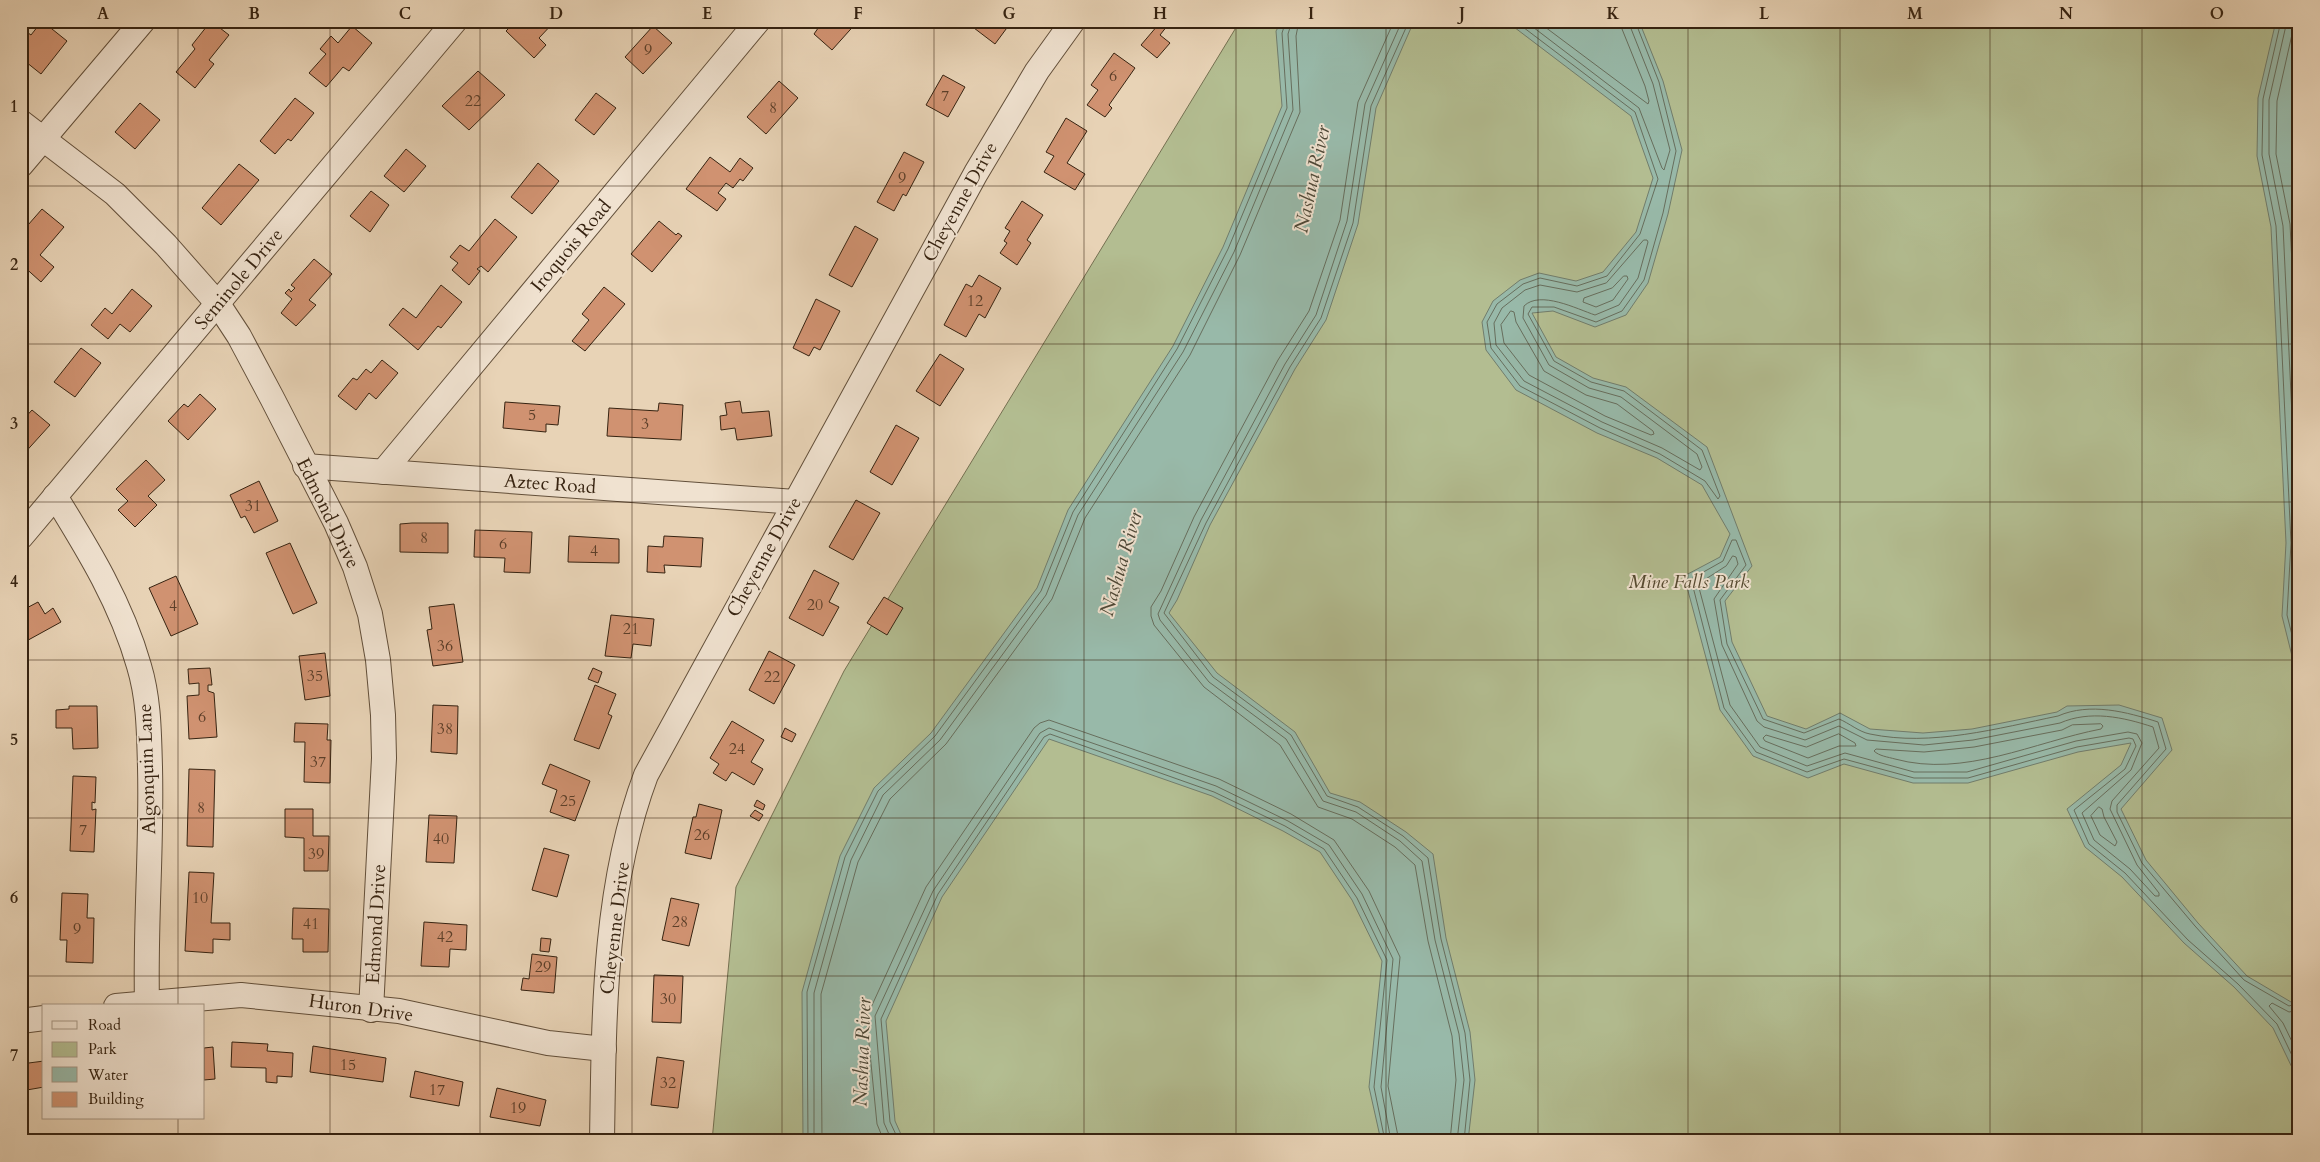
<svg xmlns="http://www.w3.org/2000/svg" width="2320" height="1162" font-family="Cardo,serif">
  <rect width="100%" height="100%" fill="#e8d3b6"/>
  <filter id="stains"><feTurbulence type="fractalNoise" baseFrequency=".004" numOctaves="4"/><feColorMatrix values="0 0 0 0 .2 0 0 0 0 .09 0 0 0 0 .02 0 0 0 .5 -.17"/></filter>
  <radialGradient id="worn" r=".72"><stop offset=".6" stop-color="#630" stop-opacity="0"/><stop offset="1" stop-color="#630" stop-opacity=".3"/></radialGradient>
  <!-- green -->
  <polygon fill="#b3bd91" stroke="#747051" points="1240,21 2299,21 2299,1141 712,1141 736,887 844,671"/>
  <!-- water -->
  <g fill="#98b9a9" stroke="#717d6c">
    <polygon points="1282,21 1414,21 1376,108 1358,224 1326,320 1295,369 1210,525 1177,600 1169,613 1217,673 1295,732 1330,793 1360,802 1406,832 1433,854 1446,938 1470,1032 1475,1080 1468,1141 1381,1141 1369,1087 1382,961 1352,900 1320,852 1283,831 1212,796 1049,739 942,897 886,1021 895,1121 904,1141 803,1141 802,992 840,856 874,788 931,733 1037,588 1068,510 1173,346 1223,247 1282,106 1276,31"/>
    <polygon points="1506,21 1639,21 1663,81 1682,150 1668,214 1648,283 1626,315 1595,327 1553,311 1532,313 1556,357 1593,378 1626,387 1707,447 1752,566 1725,601 1732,642 1767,716 1806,729 1840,713 1870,729 1923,733 1972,729 2057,712 2067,706 2119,705 2162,718 2172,750 2121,809 2146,860 2198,923 2247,976 2291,1002 2299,997 2299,1082 2273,1028 2234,987 2184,943 2122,877 2085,847 2067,809 2121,765 2131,743 2078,752 1968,783 1913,783 1844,764 1808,778 1753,756 1720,710 1684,576 1720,557 1730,534 1702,485 1657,458 1597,433 1516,390 1486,350 1482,322 1493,301 1520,280 1539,273 1576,281 1603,272 1636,232 1653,178 1631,116"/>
    <polygon points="2276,21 2299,21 2299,684 2282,616 2286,543 2271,227 2257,156 2258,98"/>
  </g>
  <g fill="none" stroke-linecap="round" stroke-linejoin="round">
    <!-- shore -->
    <g stroke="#676e5d" stroke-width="1">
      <polyline points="1394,21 1358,102 1340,220 1309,311 1278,360 1194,517 1161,591 1151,607 1151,616 1154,625 1204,687 1280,745 1318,807 1352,819 1395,847 1415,865 1428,941 1452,1036 1456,1080 1450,1141"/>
      <polyline points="1402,21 1365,104 1347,221 1316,315 1285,364 1201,520 1158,614 1160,620 1209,682 1286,739 1323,801 1356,812 1400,841 1422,861 1435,940 1459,1034 1464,1080 1457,1141"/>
      <polyline points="1409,21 1371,106 1353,223 1321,318 1290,367 1206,523 1164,613 1213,677 1291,735 1327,796 1358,807 1403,836 1428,858 1441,939 1465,1033 1470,1080 1464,1141"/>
      <polyline points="1515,21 1635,112 1658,179 1640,234 1607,276 1577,286 1540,278 1523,284 1497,304 1487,322 1491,348 1520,386 1600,428 1660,454 1705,481 1718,499 1720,496 1702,450 1624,391 1591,382 1554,361 1528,314 1532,307 1554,307 1596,322 1622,311 1644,280 1663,213 1676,151 1659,82 1635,21"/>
      <polyline points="1525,21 1639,108 1662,168 1664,170 1670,150 1653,84 1628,21"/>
      <polyline points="1537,21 1648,104 1649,101 1645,86 1622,29 1621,21"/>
      <polyline points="2281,21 2263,99 2262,155 2276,226 2291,543 2287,615 2299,663"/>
      <polyline points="2287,21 2269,100 2269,154 2283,226 2298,542 2293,615 2299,637"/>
      <polyline points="2295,21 2277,101 2276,154 2290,224 2299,402"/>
      <path d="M1644,240H1647L1648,242L1638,278L1619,305L1595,315C1577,309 1540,290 1524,306L1523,318L1549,365L1589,388L1621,397L1697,454L1702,467L1700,470L1662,448L1602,422L1524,381L1496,345L1494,323L1502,308L1525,290L1540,285L1577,292L1606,283Z"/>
      <polygon points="1624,276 1627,276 1628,279 1613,300 1596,307 1583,302 1584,298 1612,288"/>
      <polygon points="1511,311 1514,312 1516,322 1544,371 1586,395 1617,404 1653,431 1654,434 1651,435 1605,416 1529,375 1504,343 1501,325"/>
      <path d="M1733,556L1736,557L1738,564L1714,599L1722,645L1757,721L1764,727L1805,740L1839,726L1867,740L1924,745L1973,740L2060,723C2090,710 2123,717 2153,727L2159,748L2112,801L2110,809L2137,865L2159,893V896H2155L2130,869L2094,840L2082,813L2131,770L2142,743L2137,734L2128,732L2076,741L1967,772H1914L1845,753L1807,766L1760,747L1730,705L1698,584L1726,566Z"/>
      <path d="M2101,724L2103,726L2101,729C2034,742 1964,778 1895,759C1888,757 1879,756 1874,751L1876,749L1924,752L1974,747L2062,730L2072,725Z"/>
      <polygon points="1839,734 1855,743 1856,746 1839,746 1808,758 1765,741 1763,738 1766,735 1806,747"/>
      <polygon points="2099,807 2102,809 2104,817 2117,842 2115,846 2100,835 2091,816"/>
      <path d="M2299,1003L2289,1006L2244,980L2195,926L2142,863L2117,812V805L2166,749L2158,722C2127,712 2090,702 2058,716C1999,728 1931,747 1870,734C1859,732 1849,723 1839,719L1804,733L1763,719L1727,644L1720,600L1746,565L1736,540H1732L1723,561L1691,579L1724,708L1756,752L1807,772L1844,759L1914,778H1968L2077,747L2129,738L2133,739L2136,746L2125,769L2074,810L2089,844L2125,873L2188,940L2238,984L2277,1024L2299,1070"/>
      <polyline points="2299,1010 2289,1012 2272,1003 2269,1006 2283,1023 2299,1056"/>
      <polyline points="808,1141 807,992 845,857 878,791 935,736 1041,591 1073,512 1177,349 1228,249 1287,108 1282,33 1286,21"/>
      <polyline points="814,1141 814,993 851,860 883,795 940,740 1046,595 1078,515 1183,352 1234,252 1293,110 1288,34 1292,21"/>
      <polyline points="822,1141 821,994 858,862 890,799 946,744 1052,599 1085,518 1190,355 1240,255 1300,112 1296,36 1299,21"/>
      <polyline points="884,1141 877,1124 867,1023 868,1014 926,887 1034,728 1040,723 1049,720 1219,779 1291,814 1334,840 1369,891 1400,957 1388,1086 1399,1141"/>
      <polyline points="892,1141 884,1123 875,1016 933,891 1040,733 1049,728 1216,786 1288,821 1329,845 1362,894 1393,959 1381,1087 1391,1141"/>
      <polyline points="899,1141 890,1122 881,1019 938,894 1044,737 1050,734 1214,792 1285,826 1324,849 1357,898 1387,960 1374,1087 1385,1141"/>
    </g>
  </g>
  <!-- building -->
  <g fill="#d09271" stroke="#362311">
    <polygon points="42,21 67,41 41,74 21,58 21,33 24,30 31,35"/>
    <polygon points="211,21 229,35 209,60 214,64 195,88 176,72 195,49 192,45"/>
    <polygon points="516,21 555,21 539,38 546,45 534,58 506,31"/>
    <polygon points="823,21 858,21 832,50 814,34"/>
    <polygon points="979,21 1012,21 995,44 974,28"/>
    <polygon points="1153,21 1171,21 1160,35 1170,43 1157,58 1141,45 1158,25"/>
    <polygon points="352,26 372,43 349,71 343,67 326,87 309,73 326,54 320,49 331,36 338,43"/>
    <polygon points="653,26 672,43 643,74 625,57"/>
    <polygon points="1114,53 1135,68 1109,105 1112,108 1105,117 1087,105 1098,90 1091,85"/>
    <polygon points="478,71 505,95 469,130 442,106"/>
    <polygon points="943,75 965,87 948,117 926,105"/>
    <polygon points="779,81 798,98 766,134 747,117"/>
    <polygon points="596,93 616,108 594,135 575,120"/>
    <polygon points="295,98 314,113 291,141 288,139 275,154 260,141"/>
    <polygon points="140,103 160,120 135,149 115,132"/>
    <polygon points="1066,118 1087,131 1067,163 1085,174 1075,190 1044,172 1054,156 1046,152"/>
    <polygon points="406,149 426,166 404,192 384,176"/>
    <polygon points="904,152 924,162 906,196 903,194 894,211 877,202"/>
    <polygon points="710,157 730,172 740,158 753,168 743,181 740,179 733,188 726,183 718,193 726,199 717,211 686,189"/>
    <polygon points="538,163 559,181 532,214 511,197"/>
    <polygon points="239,164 259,180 221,225 202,208"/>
    <polygon points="371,191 389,205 370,232 350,216"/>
    <polygon points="1022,201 1043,215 1027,240 1031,243 1017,265 1000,253 1007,243 1004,241 1010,231 1005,228"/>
    <polygon points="42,209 64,227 40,255 54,267 41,282 21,264 21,259 29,251 21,244 21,233"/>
    <polygon points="495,219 517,237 488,272 481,266 477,269 480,271 469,285 452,270 458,263 450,257 460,245 469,251"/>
    <polygon points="659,221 676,235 678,233 682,236 652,272 631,254"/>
    <polygon points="855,226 878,239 852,287 829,275"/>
    <polygon points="314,259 332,274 309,300 316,305 296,326 281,313 292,299 285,293 289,289 291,292 295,288 291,285"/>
    <polygon points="979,275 1001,288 985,318 979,314 966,337 944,325 966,284 972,287"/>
    <polygon points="441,285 462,302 441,328 438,326 418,350 389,325 403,308 416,318"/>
    <polygon points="604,287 625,304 585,351 572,341 589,320 582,314"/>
    <polygon points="132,289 152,306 130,332 120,324 108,339 91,325 105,308 112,314"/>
    <polygon points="816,299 840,311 820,350 814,347 809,356 793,348"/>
    <polygon points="81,348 101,363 75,397 54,382"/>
    <polygon points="940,354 964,369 940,406 916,391"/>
    <polygon points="382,360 398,373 376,399 369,393 356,410 338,396 353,378 357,380 366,369 371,373"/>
    <polygon points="200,394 216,409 188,440 168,421 184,404 188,407"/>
    <polygon points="740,401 742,413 769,411 772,436 737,440 735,428 721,430 720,416 727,415 725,403"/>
    <polygon points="505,402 560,406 558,425 546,424 546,432 503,428"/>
    <polygon points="659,403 683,405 681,440 607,436 609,408 658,411"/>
    <polygon points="32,410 50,425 21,457 21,422"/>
    <polygon points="896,425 919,438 892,485 870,472"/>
    <polygon points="146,460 165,480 148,496 157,505 135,527 118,510 128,501 116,489"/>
    <polygon points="259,481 278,521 254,533 245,516 241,518 230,495"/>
    <polygon points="856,500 880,513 853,560 829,547"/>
    <polygon points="412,523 448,523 448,553 400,552 400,524"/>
    <polygon points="475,530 532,532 530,573 504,572 505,558 474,557"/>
    <polygon points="569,536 619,539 619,563 568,562"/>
    <polygon points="664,536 703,538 701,567 664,565 665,573 647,572 648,546 663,547"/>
    <polygon points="290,543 317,603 293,614 266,553"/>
    <polygon points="814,570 839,583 829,602 839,607 823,636 789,618"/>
    <polygon points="176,576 198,624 171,636 149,588"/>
    <polygon points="884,597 903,608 887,635 867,623"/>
    <polygon points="38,602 45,614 53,608 61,622 21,644 21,611"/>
    <polygon points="454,604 463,662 433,666 427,630 432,629 429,607"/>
    <polygon points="611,615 654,619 651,646 633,644 631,658 605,656"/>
    <polygon points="769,651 795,665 774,704 749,690"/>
    <polygon points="325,653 330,696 305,700 299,656"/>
    <polygon points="210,668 212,685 208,685 208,691 214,693 217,737 189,739 187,696 199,695 199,683 189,684 188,669"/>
    <polygon points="593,668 602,672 598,683 588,679"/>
    <polygon points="595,685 616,694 608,714 612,716 599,749 574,740"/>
    <polygon points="433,705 458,706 457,754 431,752"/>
    <polygon points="69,706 97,706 98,748 73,749 72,728 56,728 56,710 69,709"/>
    <polygon points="732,721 764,740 751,762 763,769 754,785 732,772 726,781 713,773 719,764 710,758"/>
    <polygon points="295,723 328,724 327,740 331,740 330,783 304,782 305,742 294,742"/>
    <polygon points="785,728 796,734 792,742 781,737"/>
    <polygon points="550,764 590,781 575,821 550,812 557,790 542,784"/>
    <polygon points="189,769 215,770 213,847 187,846"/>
    <polygon points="73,776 96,777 95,803 92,802 92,810 96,809 94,852 70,851"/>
    <polygon points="757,800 765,805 763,810 754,806"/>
    <polygon points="699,804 722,810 711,859 685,853 693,817 696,817"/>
    <polygon points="285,809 313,809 313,836 329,836 328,871 304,871 304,838 285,837"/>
    <polygon points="755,810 763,815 759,821 750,816"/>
    <polygon points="429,815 457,816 454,863 426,862"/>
    <polygon points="544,848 569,855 557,897 532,890"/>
    <polygon points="189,872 214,873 211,923 230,923 230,940 213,939 213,953 185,951"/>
    <polygon points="62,893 88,894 87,918 94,918 93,963 66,962 67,940 60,940"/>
    <polygon points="671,898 699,904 689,946 662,940"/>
    <polygon points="293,908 329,909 328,952 303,952 303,939 292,939"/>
    <polygon points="424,922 467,925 466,950 450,949 449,967 421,966"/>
    <polygon points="541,938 551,939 549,952 540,951"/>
    <polygon points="532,954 557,957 554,993 521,990 523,978 529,979"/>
    <polygon points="654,975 683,976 681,1023 652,1022"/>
    <polygon points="232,1042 268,1044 267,1051 293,1053 292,1077 277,1076 277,1083 266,1082 266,1068 231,1067"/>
    <polygon points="313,1046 386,1058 383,1082 310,1072"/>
    <polygon points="213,1047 215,1079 204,1080 204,1048"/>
    <polygon points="657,1057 684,1061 678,1108 651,1105"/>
    <polygon points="44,1061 44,1087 21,1091 21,1064"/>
    <polygon points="415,1071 463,1082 459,1106 410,1097"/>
    <polygon points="497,1088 546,1100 540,1126 490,1117"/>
  </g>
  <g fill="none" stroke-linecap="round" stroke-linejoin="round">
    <defs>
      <g id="minor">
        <polyline points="21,122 115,194 166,245 218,304 239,336 272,398 336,523 355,567 370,614 378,660 383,715 384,758 371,1010"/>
        <polyline points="21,165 143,21"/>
        <polyline points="305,466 795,502"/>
        <polyline points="383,472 758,21"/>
        <path d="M55,496C89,551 121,603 139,666C149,699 149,733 150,767C152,846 145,924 147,1003"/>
        <polyline points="21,537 455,21"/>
        <polyline points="116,1006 241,995 399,1011 548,1043 604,1049"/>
        <polyline points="21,1021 44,1018"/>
        <path d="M602,1141C604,1020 603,889 646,775L976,173L1037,71L1073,21"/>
      </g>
    </defs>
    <!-- minor casing -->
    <use href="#minor" stroke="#624f3a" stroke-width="26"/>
    <!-- minor -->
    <use href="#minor" stroke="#f0e2d0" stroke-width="24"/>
  </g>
  <!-- grid -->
  <path fill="none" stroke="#362311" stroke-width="1" stroke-opacity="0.55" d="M178,21V1006M330,21V1141M480,21V1141M632,21V1141M782,21V1141M934,21V1141M1084,21V1141M1236,21V1141M1386,21V1141M1538,21V1141M1688,21V1141M1840,21V1141M1990,21V1141M2142,21V1141M21,186H2299M21,344H2299M21,502H2299M21,660H2299M21,818H2299M21,976H2299M178,1118V1141"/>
  <g text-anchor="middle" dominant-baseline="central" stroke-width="4" stroke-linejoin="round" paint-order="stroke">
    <!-- number labels -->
    <g font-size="16" fill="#5c3f29">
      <text x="648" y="50">9</text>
      <text x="1113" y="76">6</text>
      <text x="945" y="96">7</text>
      <text x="473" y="101">22</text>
      <text x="773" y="108">8</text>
      <text x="902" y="178">9</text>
      <text x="975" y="301">12</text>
      <text x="532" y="415">5</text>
      <text x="645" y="424">3</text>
      <text x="253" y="506">31</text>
      <text x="424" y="538">8</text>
      <text x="503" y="544">6</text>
      <text x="594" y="551">4</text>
      <text x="815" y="605">20</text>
      <text x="173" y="606">4</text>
      <text x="631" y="629">21</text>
      <text x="445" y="646">36</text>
      <text x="315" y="676">35</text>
      <text x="772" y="677">22</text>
      <text x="202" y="717">6</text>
      <text x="445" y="729">38</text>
      <text x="737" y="749">24</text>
      <text x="318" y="762">37</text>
      <text x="568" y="801">25</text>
      <text x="201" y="808">8</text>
      <text x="83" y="830">7</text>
      <text x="702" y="835">26</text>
      <text x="441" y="839">40</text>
      <text x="316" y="854">39</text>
      <text x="200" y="898">10</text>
      <text x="680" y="922">28</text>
      <text x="311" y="924">41</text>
      <text x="77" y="929">9</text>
      <text x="445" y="937">42</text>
      <text x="543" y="967">29</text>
      <text x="668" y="999">30</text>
      <text x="348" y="1065">15</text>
      <text x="668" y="1083">32</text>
      <text x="437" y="1090">17</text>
      <text x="518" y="1108">19</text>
    </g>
    <!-- street labels -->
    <g font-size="19" fill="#362311" stroke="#f0e2d0">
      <text transform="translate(960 202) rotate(-61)">Cheyenne Drive</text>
      <text transform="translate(571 246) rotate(-50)">Iroquois Road</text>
      <text transform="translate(239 279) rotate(-50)">Seminole Drive</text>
      <text transform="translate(550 484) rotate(4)">Aztec Road</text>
      <text transform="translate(328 513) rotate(64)">Edmond Drive</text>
      <text transform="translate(764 557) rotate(-61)">Cheyenne Drive</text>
      <text transform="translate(147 769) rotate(-92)">Algonquin Lane</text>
      <text transform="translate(376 924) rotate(-87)">Edmond Drive</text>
      <text transform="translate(615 928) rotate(-83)">Cheyenne Drive</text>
      <text transform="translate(361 1008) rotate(8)">Huron Drive</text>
    </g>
    <!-- park labels -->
    <g font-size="19" font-style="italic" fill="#554a31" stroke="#f0e2d0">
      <text x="1689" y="582">Mine Falls Park</text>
    </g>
    <!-- water labels -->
    <g font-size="20" font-style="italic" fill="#4e4837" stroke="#f0e2d0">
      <text transform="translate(1312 179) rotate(-78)">Nashua River</text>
      <text transform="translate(1121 563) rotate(-74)">Nashua River</text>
      <text transform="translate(862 1052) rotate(-88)">Nashua River</text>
    </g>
  </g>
  <!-- margin -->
  <rect width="2320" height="1162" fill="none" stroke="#e8d3b6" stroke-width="55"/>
  <!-- legend -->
  <rect x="42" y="1004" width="162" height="115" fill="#f0e2d0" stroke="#a69684"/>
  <rect x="52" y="1021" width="25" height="8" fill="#f0e2d0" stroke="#a69684"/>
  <text x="88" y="1030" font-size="15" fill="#362311">Road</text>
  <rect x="52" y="1042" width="25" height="15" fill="#b3bd91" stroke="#a69684"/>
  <text x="88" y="1054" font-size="15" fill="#362311">Park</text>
  <rect x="52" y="1067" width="25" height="15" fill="#98b9a9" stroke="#a69684"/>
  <text x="88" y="1080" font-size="15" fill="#362311">Water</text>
  <rect x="52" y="1092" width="25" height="15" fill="#d09271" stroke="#a69684"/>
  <text x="88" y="1104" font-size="15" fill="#362311">Building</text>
  <rect x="28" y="28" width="2264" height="1106" fill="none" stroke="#362311" stroke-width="2"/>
  <g font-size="16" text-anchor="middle" font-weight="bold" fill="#362311">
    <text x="103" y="19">A</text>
    <text x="254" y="19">B</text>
    <text x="405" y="19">C</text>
    <text x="556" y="19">D</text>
    <text x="707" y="19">E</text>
    <text x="858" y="19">F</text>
    <text x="1009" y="19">G</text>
    <text x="1160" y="19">H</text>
    <text x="1311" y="19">I</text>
    <text x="1462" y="19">J</text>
    <text x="1613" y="19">K</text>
    <text x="1764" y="19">L</text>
    <text x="1915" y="19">M</text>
    <text x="2066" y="19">N</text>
    <text x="2217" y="19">O</text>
    <text x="14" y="112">1</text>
    <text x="14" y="270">2</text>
    <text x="14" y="429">3</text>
    <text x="14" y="587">4</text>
    <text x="14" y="745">5</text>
    <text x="14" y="903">6</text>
    <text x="14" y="1061">7</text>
  </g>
  <rect width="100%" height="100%" filter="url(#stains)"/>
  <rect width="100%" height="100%" fill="url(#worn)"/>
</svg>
